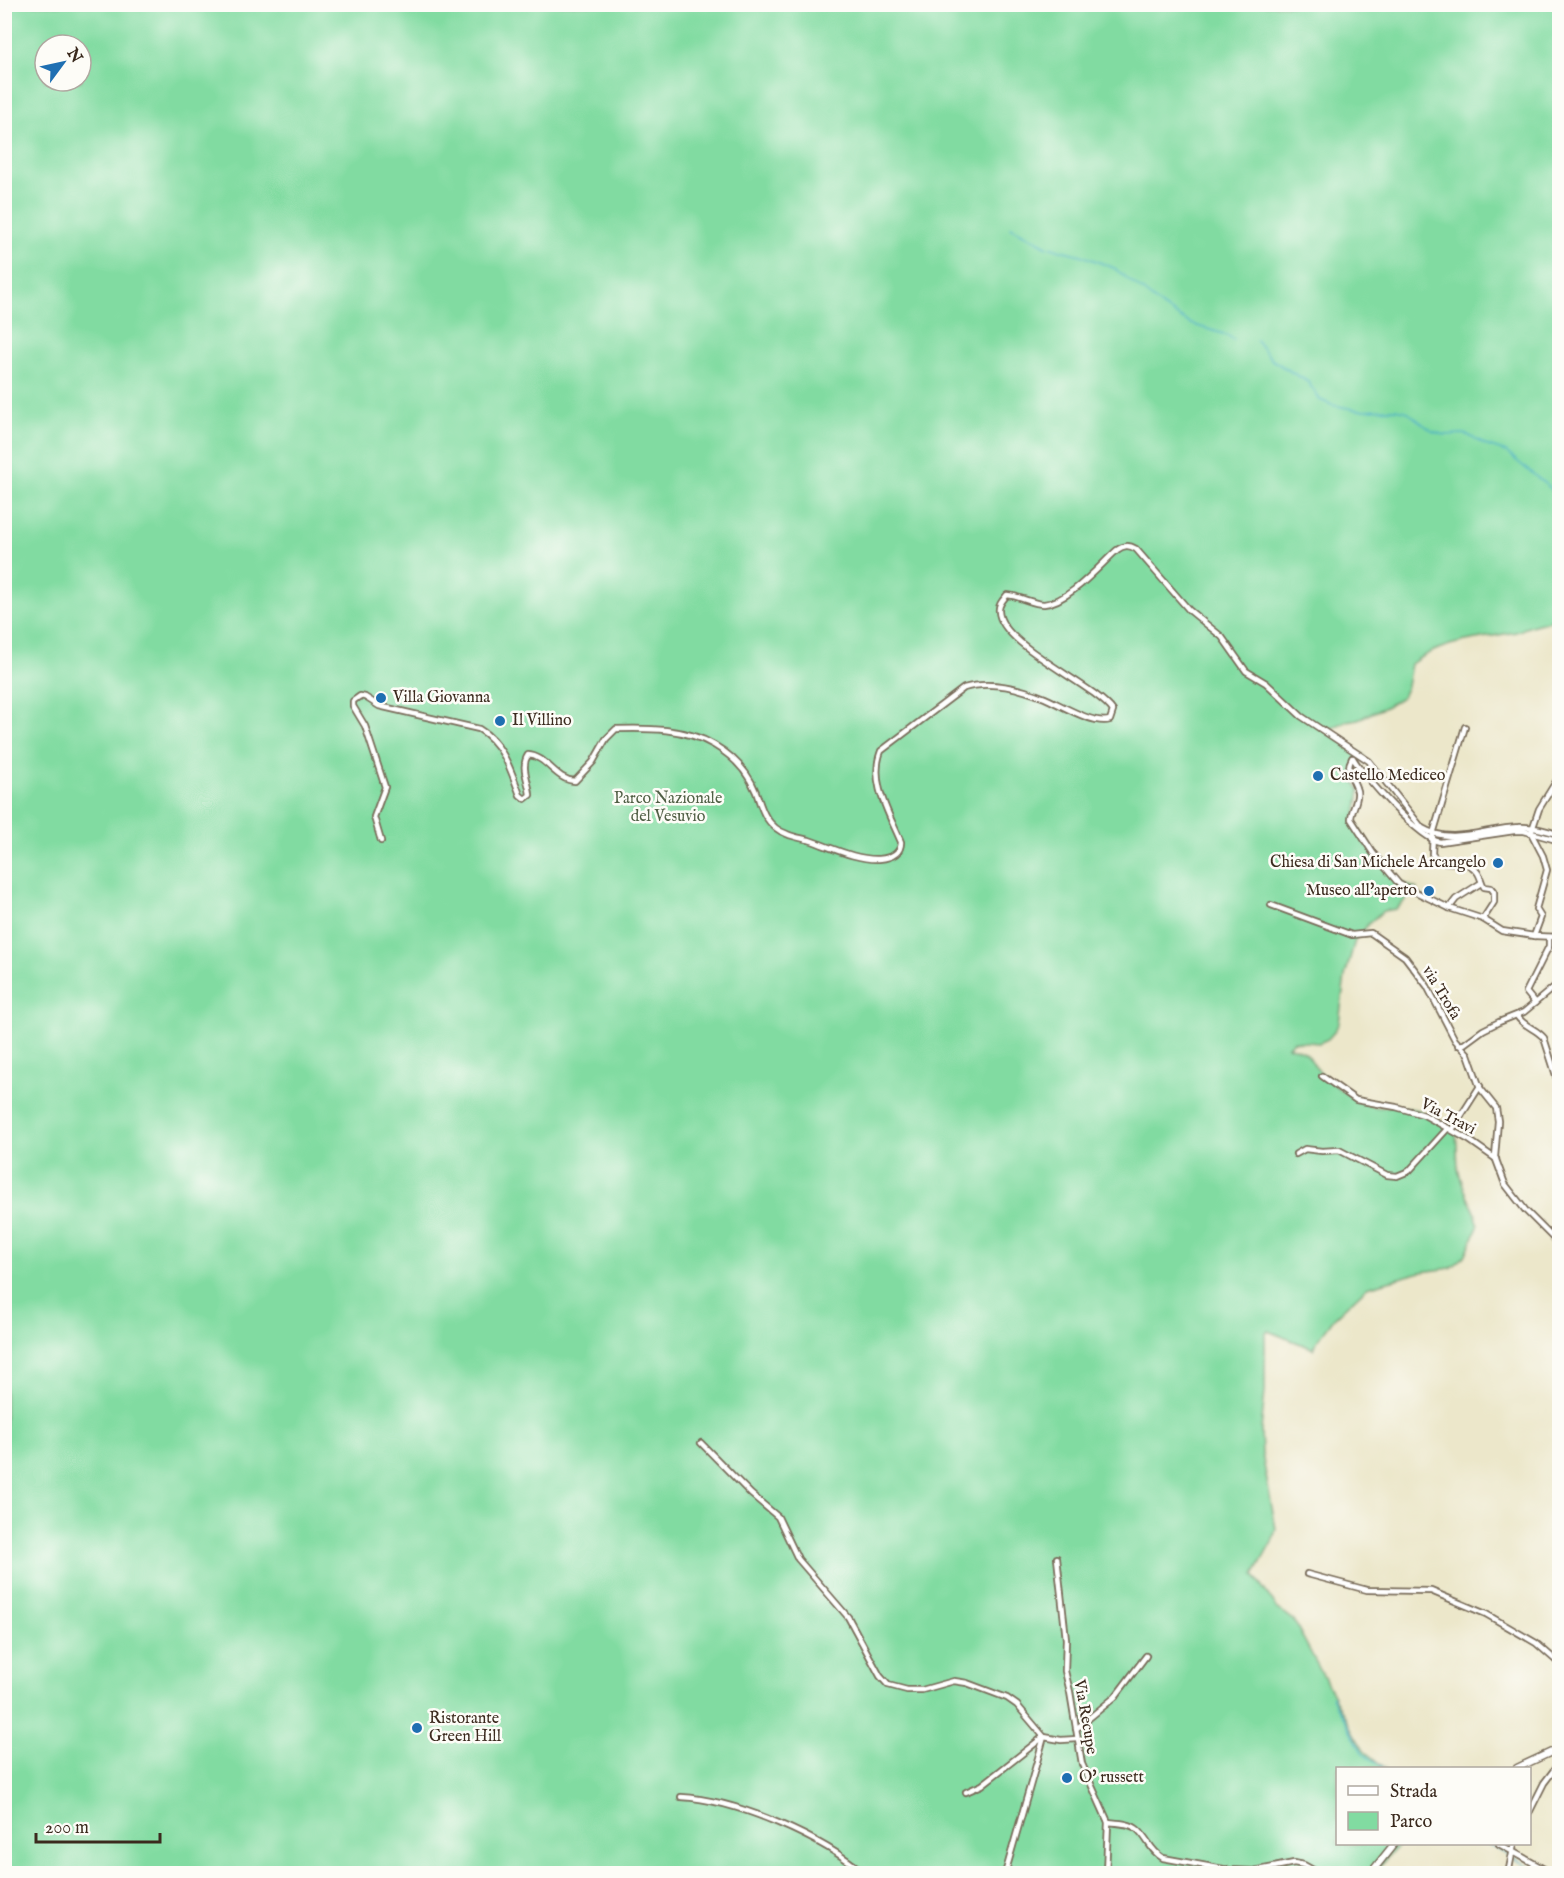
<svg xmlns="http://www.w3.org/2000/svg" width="1564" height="1878" font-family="'IM FELL English',serif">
  <rect width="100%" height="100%" fill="#fdfcf7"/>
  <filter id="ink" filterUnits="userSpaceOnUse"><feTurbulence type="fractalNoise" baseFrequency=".0167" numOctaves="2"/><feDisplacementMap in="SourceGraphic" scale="12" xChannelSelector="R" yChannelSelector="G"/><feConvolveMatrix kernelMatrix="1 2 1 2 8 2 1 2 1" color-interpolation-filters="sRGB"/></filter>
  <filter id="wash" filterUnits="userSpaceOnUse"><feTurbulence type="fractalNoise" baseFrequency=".008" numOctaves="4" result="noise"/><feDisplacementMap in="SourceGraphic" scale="24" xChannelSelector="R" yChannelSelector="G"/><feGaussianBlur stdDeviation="1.35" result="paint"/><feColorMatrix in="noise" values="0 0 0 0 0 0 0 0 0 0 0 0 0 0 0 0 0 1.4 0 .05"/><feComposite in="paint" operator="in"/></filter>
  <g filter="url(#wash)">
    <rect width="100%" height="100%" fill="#ece7ca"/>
    <!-- green -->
    <path fill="#81dba1" stroke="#5e8260" stroke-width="1.5" fill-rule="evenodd" d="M5,5H1559V618C1549,622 1537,624 1528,627C1524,628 1521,631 1516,632C1480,639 1441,641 1411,664L1407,686L1402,697L1388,706L1358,719L1346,721L1327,731L1365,756L1354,769L1353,779L1360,790L1355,823L1377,856L1398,881L1417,889L1396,909L1383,911L1367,925L1363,932L1356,937L1345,976L1339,1023L1334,1032L1328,1039L1319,1043L1293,1041L1288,1046C1293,1048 1301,1049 1306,1053C1311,1058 1314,1067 1320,1072C1334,1086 1370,1116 1390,1105L1419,1110L1456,1129L1458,1169L1463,1186L1476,1214L1478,1227L1465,1256L1451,1268L1421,1272L1367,1287L1334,1318L1317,1341L1314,1349L1268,1331L1265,1335V1392L1261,1430L1262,1454L1276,1529L1272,1542L1254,1575L1277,1608L1294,1621L1354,1734L1364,1751L1385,1768H1338V1844H1400L1372,1874H5ZM45,45H81V81H45Z"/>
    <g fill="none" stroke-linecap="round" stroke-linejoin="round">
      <!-- stream -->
      <g stroke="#47aec6" stroke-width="1.5">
        <polyline points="1011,227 1048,247 1081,255 1114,268 1163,307 1191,324 1227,335 1234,340"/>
        <polyline points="1256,340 1272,360 1308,382 1320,400 1332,405 1359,410 1395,409 1406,411 1432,431 1444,435 1463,434 1468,435 1485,445 1506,452 1555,492 1560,494"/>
        <polyline points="1332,1696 1363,1754 1384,1768"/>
        <polyline points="1488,1844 1543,1874"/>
      </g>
    </g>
  </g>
  <g filter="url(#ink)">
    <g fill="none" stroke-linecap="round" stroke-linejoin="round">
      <defs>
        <g id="minor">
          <path d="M1465,727L1433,834L1432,854L1438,861C1453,865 1468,858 1478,873C1481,878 1481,882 1484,887L1491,888L1494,892V902L1483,919"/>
          <path d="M1352,758C1344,772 1354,778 1357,791C1359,800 1351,810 1351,819L1373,853L1399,884L1449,908L1483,919L1502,931L1534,936L1560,937"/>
          <path d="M1353,758C1363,776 1420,839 1440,842L1514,831H1524L1560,841"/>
          <path d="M381,841L374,817L385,787L365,726L353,706V701L360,696L365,697L379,706L479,729C503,743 511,771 520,795L525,799L530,795C529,781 520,767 528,755C547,756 555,780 575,781L593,762L606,739L616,729C648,728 686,728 714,745C733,756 748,772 756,792C759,800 761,809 766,817C771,825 778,831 787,834C793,837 801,838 809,840C831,847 855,860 879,859C890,858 901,854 901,842C889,813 869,782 881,751L964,688C991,680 1020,688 1045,698C1061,705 1093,725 1110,720L1113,711C1094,684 1000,645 999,611C998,605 1003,600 1007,595C1020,596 1032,604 1044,604C1069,602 1099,566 1117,550C1124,545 1129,545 1136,549L1189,610L1222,637L1246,671L1266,683L1301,716L1369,761L1422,828C1452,846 1486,828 1519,827C1533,826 1546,830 1560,835"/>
          <polyline points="1271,905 1352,935 1371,933 1405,957 1427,986 1455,1040 1468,1054 1480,1088 1496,1108 1498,1121 1495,1157 1505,1184 1526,1211 1560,1245"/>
          <polyline points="1449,908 1456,899 1481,883"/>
          <polyline points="1534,936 1541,917 1536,909 1547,870 1543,856 1531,833 1539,809 1560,775"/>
          <polyline points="1535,1003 1526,992 1549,946 1549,937"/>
          <path d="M1517,1016C1524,1027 1536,1028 1544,1038L1560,1088"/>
          <polyline points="1458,1045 1464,1044 1483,1030 1499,1022 1524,1012 1560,982"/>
          <polyline points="1322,1076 1356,1100 1396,1107 1424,1115 1469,1140 1496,1159"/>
          <polyline points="1452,1130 1480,1086"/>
          <polyline points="1296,1154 1305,1149 1322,1151 1339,1150 1387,1175 1397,1176 1409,1171 1448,1128"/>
          <polyline points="701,1443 751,1494 778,1517 798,1559 848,1617 880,1676 888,1685 907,1690 922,1690 954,1681 967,1683 1007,1698 1017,1705 1044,1737 1061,1740 1077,1739"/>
          <polyline points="1057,1558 1066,1639 1065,1671 1070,1692 1082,1764 1108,1822 1106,1874"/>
          <polyline points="1307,1574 1367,1590 1431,1591 1486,1614 1536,1643 1560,1664"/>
          <polyline points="1076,1729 1115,1697 1146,1656"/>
          <polyline points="966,1792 982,1785 1042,1738"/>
          <path d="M681,1797C737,1800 822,1837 865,1874"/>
          <polyline points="1530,1811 1544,1783 1560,1762"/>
          <path d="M1108,1822C1118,1823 1130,1823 1137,1829C1148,1838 1150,1851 1163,1858L1229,1870L1254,1871L1294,1863L1304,1865L1320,1874"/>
          <polyline points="1499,1844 1553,1874"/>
          <polyline points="1005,1874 1044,1737"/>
          <polyline points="1508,1874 1514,1844"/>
        </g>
        <g id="tertiary">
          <polyline points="1517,1768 1560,1748"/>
          <polyline points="1370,1874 1394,1844"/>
        </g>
      </defs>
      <!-- minor casing -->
      <use href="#minor" stroke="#796c5a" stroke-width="8"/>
      <!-- tertiary casing -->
      <use href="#tertiary" stroke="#796c5a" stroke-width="9"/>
      <!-- minor -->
      <use href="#minor" stroke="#fff" stroke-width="4.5"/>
      <!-- tertiary -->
      <use href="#tertiary" stroke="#fff" stroke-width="6"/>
    </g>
  </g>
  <!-- markers -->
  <g fill="#1f6fb2" stroke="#fdfcf7" stroke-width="2">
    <circle cx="381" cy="698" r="6"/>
    <circle cx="500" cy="721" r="6"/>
    <circle cx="1318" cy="776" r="6"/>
    <circle cx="1498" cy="863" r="6"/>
    <circle cx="1429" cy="891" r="6"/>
    <circle cx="417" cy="1728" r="6"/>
    <circle cx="1067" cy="1778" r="6"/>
  </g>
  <g text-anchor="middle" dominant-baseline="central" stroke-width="5" stroke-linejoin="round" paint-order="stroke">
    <!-- poi labels -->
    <g font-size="16" fill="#3b2a1e" stroke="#fdfcf7" text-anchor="start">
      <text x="393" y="698">Villa Giovanna</text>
      <text x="512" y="721">Il Villino</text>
      <text x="1330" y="776">Castello Mediceo</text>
      <text x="1486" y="863" text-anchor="end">Chiesa di San Michele Arcangelo</text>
      <text x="1417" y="891" text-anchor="end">Museo all'aperto</text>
      <text x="429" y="1719">Ristorante<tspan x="429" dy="18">Green Hill</tspan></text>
      <text x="1079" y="1778">O' russett</text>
    </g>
    <!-- park labels -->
    <g font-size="16" fill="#505f45" stroke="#fdfcf7">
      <text x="668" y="799">Parco Nazionale<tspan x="668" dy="18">del Vesuvio</tspan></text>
    </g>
    <!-- street labels -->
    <g font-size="16" fill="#3b2a1e" stroke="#fdfcf7">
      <text transform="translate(1441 993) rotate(59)">via Trofa</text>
      <text transform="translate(1448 1117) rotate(28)">Via Travi</text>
      <text transform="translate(1085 1717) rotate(80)">Via Recupe</text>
    </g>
  </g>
  <!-- margin -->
  <rect width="1564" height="1878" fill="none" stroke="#fdfcf7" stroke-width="24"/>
  <!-- legend -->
  <rect x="1336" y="1767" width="195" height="78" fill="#fdfcf7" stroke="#afa8a0" stroke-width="1.5"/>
  <rect x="1348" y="1786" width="30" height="9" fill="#ffffff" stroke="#afa8a0" stroke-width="1.5"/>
  <text x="1390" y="1797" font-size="18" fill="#3b2a1e">Strada</text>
  <rect x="1348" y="1812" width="30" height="18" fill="#81dba1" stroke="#afa8a0" stroke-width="1.5"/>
  <text x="1390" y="1827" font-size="18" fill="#3b2a1e">Parco</text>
  <!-- north arrow -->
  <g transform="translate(63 63) rotate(57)"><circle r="28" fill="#fdfcf7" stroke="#afa8a0" stroke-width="1.5"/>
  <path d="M0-4.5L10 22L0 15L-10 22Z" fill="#1f6fb2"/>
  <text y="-9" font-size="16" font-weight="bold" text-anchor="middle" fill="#3b2a1e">N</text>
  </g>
  <!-- scale -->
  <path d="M36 1833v9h124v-9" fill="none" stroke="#3b2a1e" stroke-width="3"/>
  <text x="45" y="1833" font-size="18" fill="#3b2a1e" stroke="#fdfcf7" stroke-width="4.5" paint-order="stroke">200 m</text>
</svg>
